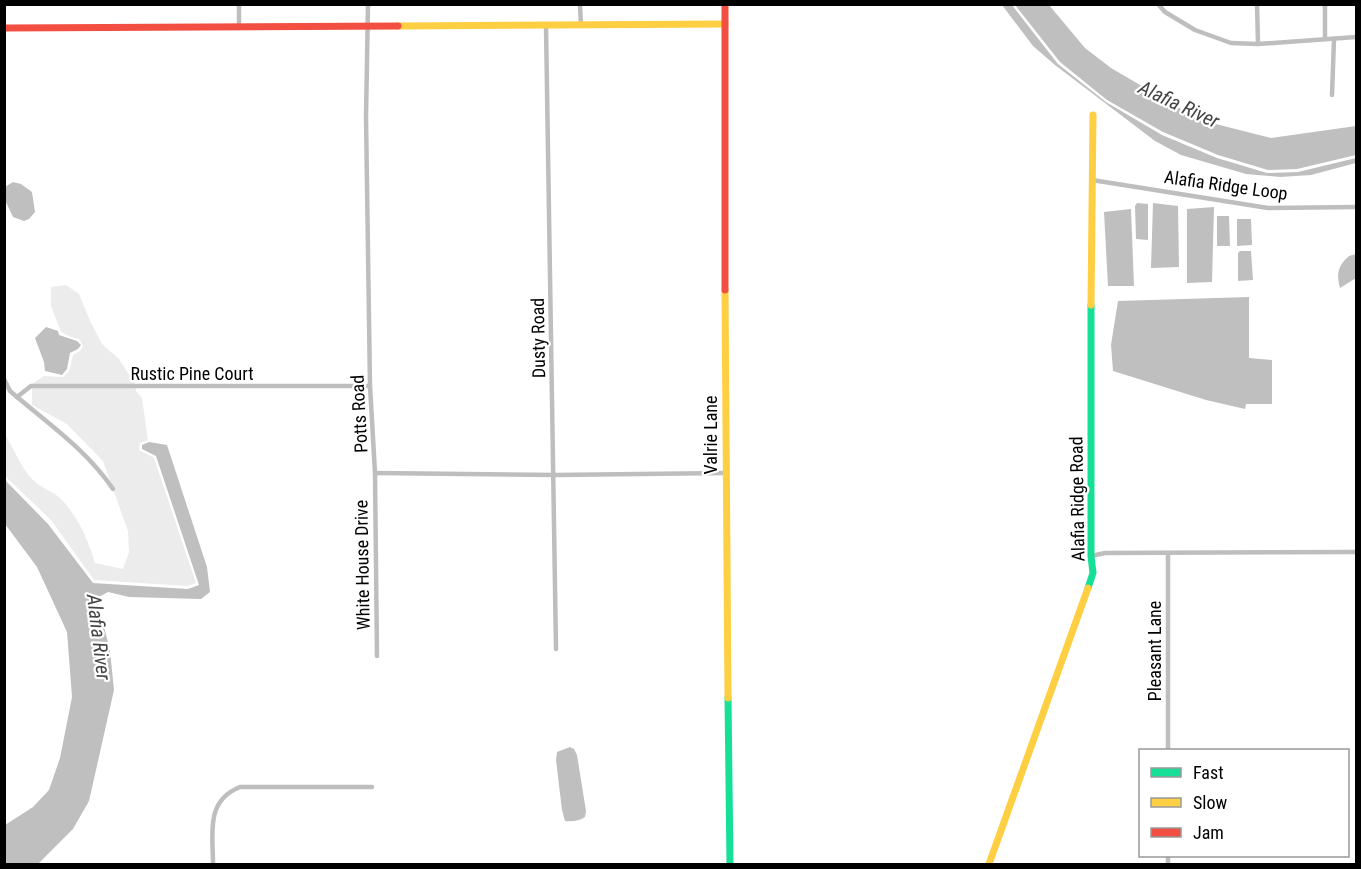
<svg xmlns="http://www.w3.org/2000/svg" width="1361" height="869" font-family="'Roboto Condensed',sans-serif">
  <rect width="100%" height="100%" fill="#fff"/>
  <!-- green -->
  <path fill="#ececec" d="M66,285L79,294L91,323L102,344L119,359L135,384L136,391L142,398L148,440L140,443L139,450L153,457L155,461L196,583L187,586L94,580L51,520L5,476L4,433C14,448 20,467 33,480C41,488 52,491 60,498C78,516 88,540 95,563L123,569L129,552L128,531L103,461L67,424L32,405V384L44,376L63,377L69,371L73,355L80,351L83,346L79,339L71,337L61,332L51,306V287Z"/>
  <!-- water -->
  <g fill="#bfbfbf">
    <polygon points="1002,5 1012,5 1058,64 1106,102 1162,135 1217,158 1267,173 1298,172 1356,158 1356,163 1311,175 1280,177 1246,174 1181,155 1155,141 1055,65 1033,46"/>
    <polygon points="1015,5 1049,5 1085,48 1111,68 1200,120 1271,138 1356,126 1356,155 1297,169 1268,170 1218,155 1163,132 1107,100 1060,62"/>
    <polygon points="13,182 21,184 32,192 35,212 29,219 24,221 13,217 5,200 5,187"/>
    <polygon points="1137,203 1148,204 1148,240 1136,239 1135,206"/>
    <polygon points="1153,203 1178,206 1179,267 1151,268"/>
    <polygon points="1214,207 1212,282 1187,283 1187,209"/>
    <polygon points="1131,209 1134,286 1108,286 1104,212"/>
    <polygon points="1217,216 1229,216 1230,246 1217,246"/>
    <polygon points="1237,219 1251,219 1252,245 1237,246"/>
    <polygon points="1240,251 1251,251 1253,280 1238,281 1238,253"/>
    <path d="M1356,254V278L1340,288C1336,274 1338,265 1349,256Z"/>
    <polygon points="1249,297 1249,358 1272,360 1272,404 1246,404 1245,409 1206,400 1113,371 1111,345 1118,301"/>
    <polygon points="46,327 58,331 59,335 77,341 81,345 78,349 70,353 67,369 62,375 45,371 44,362 35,338"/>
    <polygon points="149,442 167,445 207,567 210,592 201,599 129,597 108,592 97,598 110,651 114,690 89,801 73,829 38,864 5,864 5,825 33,807 49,790 60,758 72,697 67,632 37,567 5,524 5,480 48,524 93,583 188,589 199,585 156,456 142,449 142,445"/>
    <path d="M570,747L574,749L577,755L586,811L585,817C579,821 573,822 565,821L562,810L556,760L557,752Z"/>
  </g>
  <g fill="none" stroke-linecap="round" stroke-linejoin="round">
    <!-- street -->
    <g stroke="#bebebe" stroke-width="4.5">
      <polyline points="368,4 366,117 370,386 375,473 377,656"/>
      <polyline points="580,4 581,26"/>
      <polyline points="1158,4 1165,12 1195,30 1231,43 1258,44 1356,37"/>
      <polyline points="1257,4 1258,44"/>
      <polyline points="1325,4 1325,39"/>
      <polyline points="546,26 556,649"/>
      <polyline points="239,28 239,4"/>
      <polyline points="1332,95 1334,39"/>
      <polyline points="1092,180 1268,208 1356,207"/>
      <path d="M4,379L10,391C46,422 86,449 113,489"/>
      <polyline points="17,397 31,386 370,386"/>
      <polyline points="375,473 555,475 725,473"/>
      <polyline points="1091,556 1105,553 1356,552"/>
      <polyline points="1168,750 1168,553"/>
      <path d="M213,864C213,834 205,801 240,787H372"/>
      <polyline points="1168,864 1168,856"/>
    </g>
    <!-- fast -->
    <g stroke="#16e098" stroke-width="7">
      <polyline points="1088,588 1093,573 1091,556 1091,305"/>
      <polyline points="728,698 730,864"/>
    </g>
    <!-- slow -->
    <g stroke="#ffcf43" stroke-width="7">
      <polyline points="398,26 725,24"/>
      <polyline points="725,290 728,698"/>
      <polyline points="1091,305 1093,115"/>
      <polyline points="989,864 1088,588"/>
    </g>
    <!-- jam -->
    <g stroke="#f24e42" stroke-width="7">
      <polyline points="725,4 725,290"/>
      <polyline points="4,28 398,26"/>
    </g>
  </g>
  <g text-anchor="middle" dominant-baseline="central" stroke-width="4.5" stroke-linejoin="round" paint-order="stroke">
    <!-- street labels -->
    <g font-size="18" fill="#000" stroke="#fff">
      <text transform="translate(1226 185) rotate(8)">Alafia Ridge Loop</text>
      <text transform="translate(538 338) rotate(-91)">Dusty Road</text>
      <text x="192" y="373">Rustic Pine Court</text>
      <text transform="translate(359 414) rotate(-93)">Potts Road</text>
      <text transform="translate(710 435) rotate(-90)">Valrie Lane</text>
      <text transform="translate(1077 499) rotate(-91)">Alafia Ridge Road</text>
      <text transform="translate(362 565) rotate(-91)">White House Drive</text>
      <text transform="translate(1154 651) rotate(-90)">Pleasant Lane</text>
    </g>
    <!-- water labels -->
    <g font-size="20" font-style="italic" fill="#444" stroke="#fff">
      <text transform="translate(1179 104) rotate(25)">Alafia River</text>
      <text transform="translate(99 637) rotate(83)">Alafia River</text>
    </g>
  </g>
  <!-- border -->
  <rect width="1361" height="869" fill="none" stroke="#000000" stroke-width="12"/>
  <!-- legend -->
  <rect x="1139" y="749" width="210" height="108" fill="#ffffff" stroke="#999999" stroke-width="1.5"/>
  <rect x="1151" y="768" width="30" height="9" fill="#16e098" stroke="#999999" stroke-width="1.5"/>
  <text x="1193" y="779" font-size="18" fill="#000000">Fast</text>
  <rect x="1151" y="798" width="30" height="9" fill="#ffcf43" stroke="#999999" stroke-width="1.5"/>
  <text x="1193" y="809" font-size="18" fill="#000000">Slow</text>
  <rect x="1151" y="828" width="30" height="9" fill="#f24e42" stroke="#999999" stroke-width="1.5"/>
  <text x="1193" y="839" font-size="18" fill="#000000">Jam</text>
</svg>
